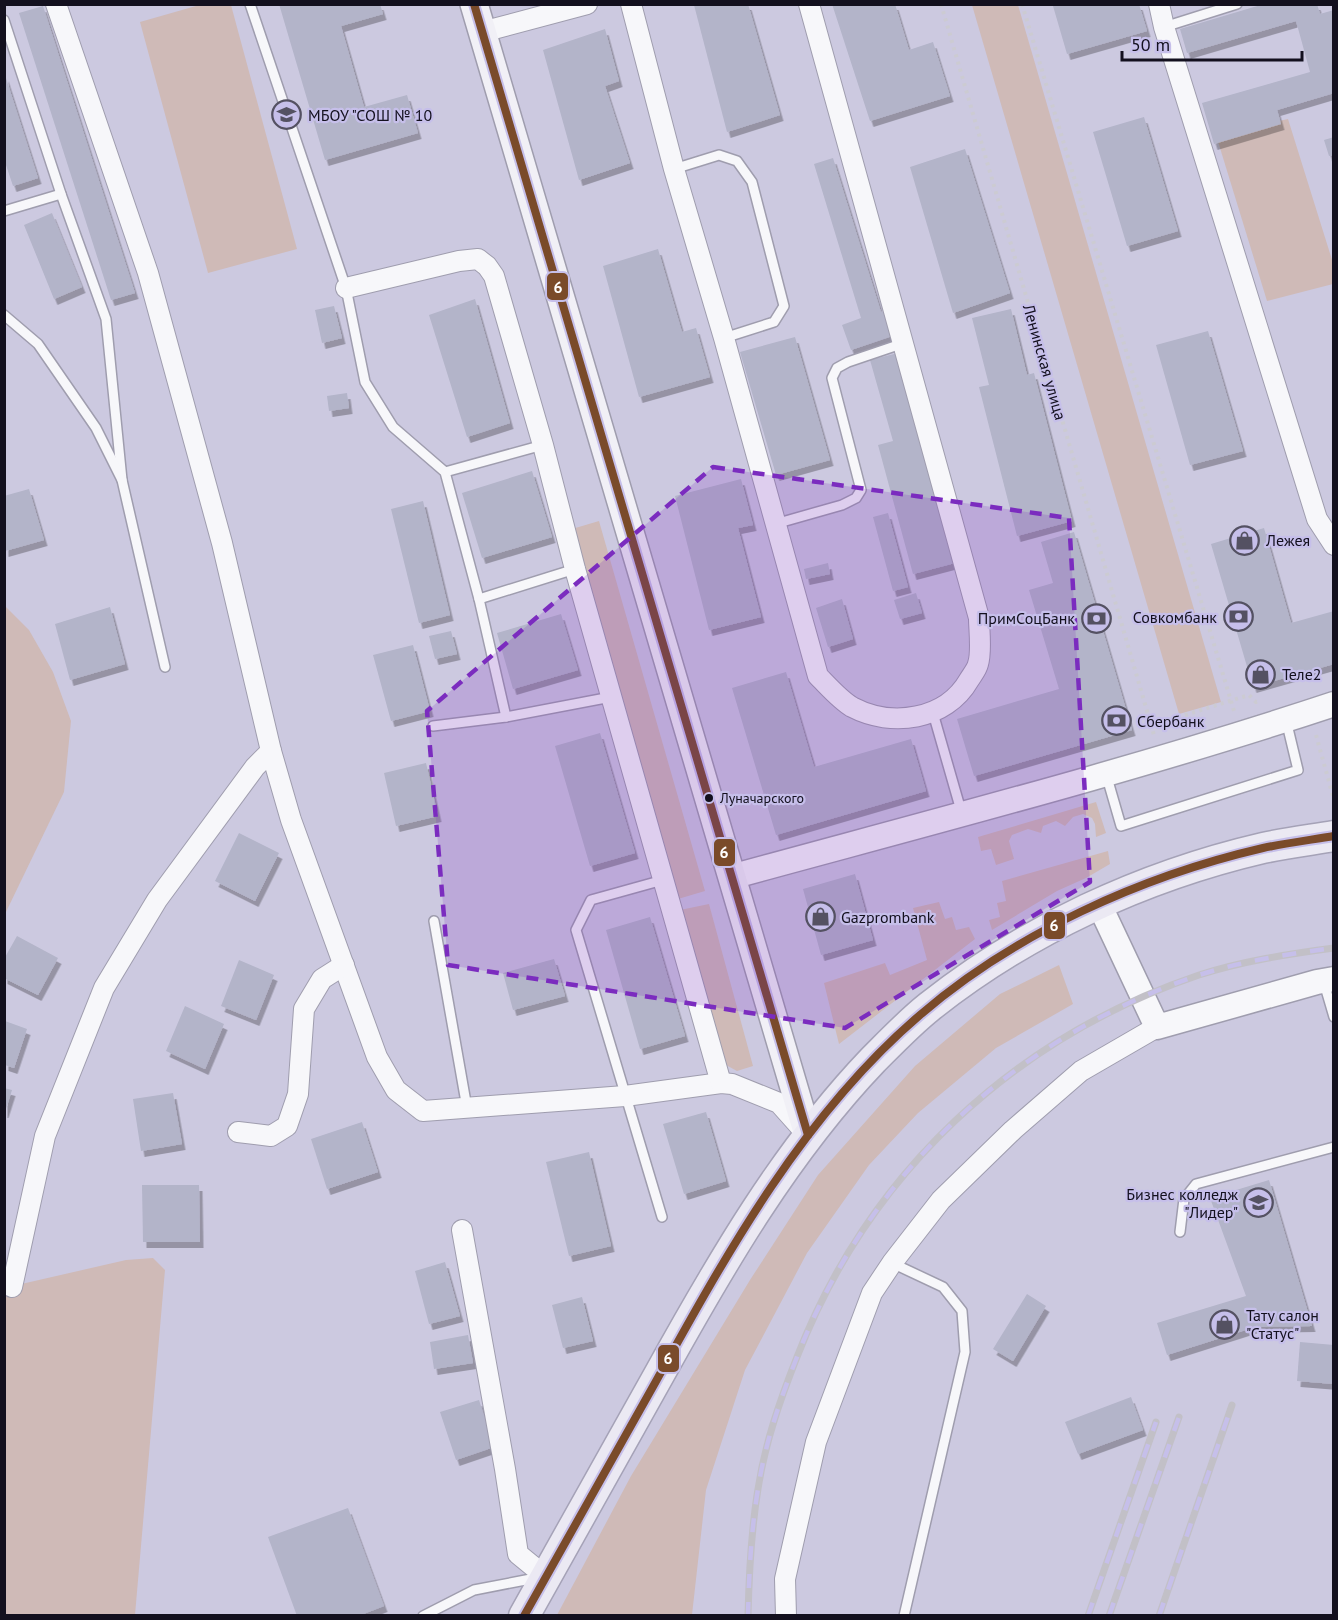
<svg xmlns="http://www.w3.org/2000/svg" width="1338" height="1620" font-family="'PT Sans',sans-serif">
  <defs>
    <filter id="shadow"><feDropShadow dx="3.5" dy="6" stdDeviation="0" flood-color="#0004"/></filter>
  </defs>
  <rect width="100%" height="100%" fill="#ccc9e0"/>
  <!-- green -->
  <g fill="#cfbab7">
    <polygon points="203,4 231,5 297,249 208,273 140,22"/>
    <polygon points="972,5 1018,5 1221,702 1179,714"/>
    <polygon points="1288,119 1333,263 1333,284 1267,301 1216,135"/>
    <polygon points="599,521 705,891 678,899 572,529"/>
    <polygon points="5,606 29,630 53,672 71,721 64,792 5,914"/>
    <polygon points="1096,802 1106,833 1096,837 1095,824 1092,818 1083,814 1073,817 1065,826 1056,821 1043,826 1041,833 1028,829 1012,835 1009,841 1014,859 996,865 991,849 981,851 978,837"/>
    <polygon points="1108,851 1110,864 1086,878 1057,891 992,930 989,920 1000,917 997,903 1006,901 1002,881"/>
    <polygon points="939,902 945,919 952,917 956,930 969,927 975,939 839,1044 824,983 885,963 890,975 927,960 913,908"/>
    <polygon points="709,904 753,1066 737,1071 726,1065 722,1058 680,910"/>
    <polygon points="1059,965 1073,1004 996,1048 918,1113 869,1165 807,1253 745,1370 706,1490 692,1615 557,1615 631,1476 750,1280 818,1175 915,1066 1000,994"/>
    <polygon points="153,1258 165,1270 135,1615 5,1615 4,1288 126,1260"/>
  </g>
  <!-- building -->
  <g fill="#b3b4c9" filter="url(#shadow)">
    <polygon points="279,4 380,4 383,14 341,26 364,107 407,95 418,133 325,160"/>
    <polygon points="748,4 780,115 727,132 694,5"/>
    <polygon points="832,4 895,4 909,50 933,42 950,96 870,121"/>
    <polygon points="1060,4 1139,4 1147,31 1067,54 1053,6"/>
    <polygon points="1264,4 1317,4 1320,14 1334,10 1334,93 1277,110 1281,124 1214,144 1202,103 1310,72 1296,21 1187,53 1180,29"/>
    <polygon points="43,6 135,293 111,300 19,13"/>
    <polygon points="605,29 619,81 605,86 630,163 579,180 543,50"/>
    <polygon points="5,75 38,178 13,186 4,159"/>
    <polygon points="1144,117 1178,231 1127,246 1093,132"/>
    <polygon points="1334,137 1334,155 1329,156 1324,140"/>
    <polygon points="965,149 1010,293 953,313 910,167"/>
    <polygon points="833,158 881,312 890,309 898,334 851,350 842,325 861,318 814,164"/>
    <polygon points="52,213 82,287 54,299 24,225"/>
    <polygon points="658,249 682,332 696,328 710,377 639,397 603,266"/>
    <polygon points="475,299 510,423 467,437 429,315"/>
    <polygon points="334,306 342,338 322,343 315,310"/>
    <polygon points="1011,309 1027,375 1034,373 1072,521 1017,536 979,387 989,385 972,318"/>
    <polygon points="1208,331 1243,451 1190,465 1156,345"/>
    <polygon points="795,337 830,460 776,475 740,352"/>
    <polygon points="898,353 955,563 913,574 878,445 893,441 870,360"/>
    <polygon points="347,393 349,408 329,411 327,396"/>
    <polygon points="532,471 552,537 482,558 462,493"/>
    <polygon points="741,479 753,525 738,528 761,617 709,630 675,496"/>
    <polygon points="29,489 44,540 5,551 4,496"/>
    <polygon points="423,501 450,615 419,623 391,509"/>
    <polygon points="888,513 908,587 893,591 873,517"/>
    <polygon points="1264,528 1291,623 1334,611 1334,664 1253,687 1211,544"/>
    <polygon points="1074,532 1132,730 974,776 957,719 1059,689 1029,590 1053,583 1041,542"/>
    <polygon points="828,563 830,574 806,579 804,569"/>
    <polygon points="916,593 922,613 900,619 894,600"/>
    <polygon points="842,599 853,639 828,647 816,608"/>
    <polygon points="110,607 125,664 70,680 55,624"/>
    <polygon points="561,614 578,670 513,689 497,633"/>
    <polygon points="451,631 457,654 435,659 429,636"/>
    <polygon points="413,645 430,711 391,721 373,655"/>
    <polygon points="786,672 814,767 911,739 926,791 776,835 732,688"/>
    <polygon points="600,733 635,853 590,866 555,746"/>
    <polygon points="426,763 438,816 396,826 384,773"/>
    <polygon points="239,833 279,853 255,901 215,881"/>
    <polygon points="855,874 873,940 821,955 803,889"/>
    <polygon points="650,917 685,1036 640,1049 606,930"/>
    <polygon points="17,936 58,958 38,995 4,978 4,959"/>
    <polygon points="554,959 565,996 513,1010 503,973"/>
    <polygon points="239,960 274,975 256,1020 221,1006"/>
    <polygon points="185,1006 224,1024 205,1069 166,1051"/>
    <polygon points="5,1021 27,1029 14,1068 5,1065"/>
    <polygon points="4,1088 12,1090 5,1112 4,1112"/>
    <polygon points="173,1093 182,1144 141,1151 133,1099"/>
    <polygon points="706,1112 726,1181 684,1194 663,1124"/>
    <polygon points="362,1122 378,1172 327,1189 311,1139"/>
    <polygon points="589,1152 611,1246 569,1256 546,1162"/>
    <polygon points="1269,1180 1312,1326 1255,1327 1167,1355 1157,1323 1246,1296 1210,1198"/>
    <polygon points="142,1185 199,1185 200,1242 143,1242"/>
    <polygon points="445,1262 460,1316 429,1324 415,1271"/>
    <polygon points="1027,1294 1046,1306 1013,1361 993,1349"/>
    <polygon points="582,1297 593,1341 563,1348 552,1305"/>
    <polygon points="468,1335 473,1363 434,1369 430,1342"/>
    <polygon points="1300,1342 1334,1345 1334,1384 1297,1381"/>
    <polygon points="1131,1397 1143,1430 1078,1454 1065,1422"/>
    <polygon points="479,1400 494,1447 456,1460 440,1412"/>
    <polygon points="348,1508 384,1606 358,1616 297,1616 268,1537"/>
  </g>
  <g fill="none" stroke-linecap="round" stroke-linejoin="round">
    <defs>
      <g id="service">
        <polyline points="250,4 346,288 365,382 393,427 445,472 479,599 506,717"/>
        <polyline points="4,20 61,194 106,319 122,480"/>
        <polyline points="1164,27 1237,4"/>
        <polyline points="674,169 719,155 737,161 752,182 784,306 774,322 724,338"/>
        <polyline points="4,211 61,194"/>
        <polyline points="4,315 38,344 96,428 122,480 165,667"/>
        <polyline points="445,472 543,445"/>
        <polyline points="775,524 842,505 856,498 861,490 832,378 837,368 848,362 904,343"/>
        <polyline points="479,599 575,569"/>
        <polyline points="933,713 962,814"/>
        <polyline points="433,726 506,717 611,697"/>
        <polyline points="1106,774 1121,826 1298,770 1286,720"/>
        <polyline points="434,921 467,1108"/>
        <polyline points="1324,983 1334,1017"/>
        <polyline points="662,1217 576,930 591,900 663,880"/>
        <polyline points="1180,1232 1184,1199 1196,1184 1334,1147"/>
        <polyline points="892,1263 943,1287 962,1311 965,1352 904,1616"/>
        <polyline points="423,1616 474,1590 536,1578"/>
      </g>
      <g id="minor">
        <polyline points="56,4 148,273 222,543 271,751 291,820 377,1057 396,1090 423,1111 625,1096 721,1083 732,1084 779,1103 804,1131"/>
        <path d="M631,4L674,169L724,338L818,676C828,686 840,700 852,707C892,728 946,720 969,680C972,675 977,669 978,664C982,652 979,630 979,618L809,4"/>
        <polyline points="1159,4 1164,27 1317,519 1334,545"/>
        <polyline points="482,32 587,4"/>
        <polyline points="346,288 459,261 478,259 487,266 494,276 543,445 575,569 721,1083"/>
        <polyline points="238,1132 271,1136 287,1126 298,1094 304,1009 322,979 344,965"/>
        <polyline points="462,1230 505,1469 518,1554 546,1577"/>
        <polyline points="12,1287 45,1136 104,988 157,900 255,767 271,751"/>
        <polyline points="786,1616 785,1579 816,1442 872,1293 892,1263 941,1200 1013,1130 1081,1071 1157,1027"/>
      </g>
      <g id="tertiary">
        <path d="M731,877C932,822 1135,770 1334,704"/>
        <polyline points="1099,904 1157,1027 1317,982 1334,979"/>
      </g>
      <polyline id="secondary" points="474,4 808,1135"/>
      <path id="primary" d="M524,1616C569,1535 615,1454 660,1373C721,1263 786,1151 873,1060C891,1042 909,1023 929,1007C1026,930 1143,876 1263,848C1286,843 1310,840 1334,836"/>
    </defs>
    <!-- service casing -->
    <use href="#service" stroke="#9f9dae" stroke-width="12"/>
    <!-- minor casing -->
    <use href="#minor" stroke="#9f9dae" stroke-width="22"/>
    <!-- tertiary casing -->
    <use href="#tertiary" stroke="#9f9dae" stroke-width="27"/>
    <!-- secondary casing -->
    <use href="#secondary" stroke="#9f9dae" stroke-width="30"/>
    <!-- primary casing -->
    <use href="#primary" stroke="#a5a2b7" stroke-width="33"/>
    <!-- path -->
    <g stroke="#cccbd2" stroke-width="4" stroke-dasharray="3 4.5" stroke-linecap="butt">
      <polyline points="941,4 1154,735"/>
      <polyline points="1022,4 1234,711"/>
      <polyline points="1150,720 1156,724 1249,695 1256,702 1260,700"/>
      <polyline points="1316,735 1334,800"/>
    </g>
    <!-- service -->
    <use href="#service" stroke="#f7f7fa" stroke-width="9"/>
    <!-- minor -->
    <use href="#minor" stroke="#f7f7fa" stroke-width="20"/>
    <!-- tertiary -->
    <use href="#tertiary" stroke="#f7f7fa" stroke-width="24"/>
    <!-- secondary -->
    <use href="#secondary" stroke="#f1f0f6" stroke-width="27"/>
    <!-- primary -->
    <use href="#primary" stroke="#ebe9f3" stroke-width="30"/>
    <defs>
      <g id="rail">
        <path d="M748,1616C749,1573 751,1531 758,1489C765,1443 780,1400 797,1357C868,1174 1013,1038 1199,975C1243,961 1288,954 1334,948"/>
        <polyline points="1088,1616 1156,1422"/>
        <polyline points="1109,1616 1179,1417"/>
        <polyline points="1159,1616 1232,1405"/>
      </g>
    </defs>
    <!-- rail casing -->
    <use href="#rail" stroke="#c2c0c7" stroke-width="7"/>
    <!-- rail -->
    <use href="#rail" stroke="#c6bfea" stroke-width="4.5" stroke-dasharray="14" stroke-linecap="butt"/>
    <defs>
      <g id="bus-1">
        <polyline points="474,4 808,1135"/>
        <path d="M524,1616C568,1538 611,1460 655,1383C728,1251 804,1114 920,1015C1015,933 1142,876 1263,848C1286,843 1310,840 1334,836"/>
      </g>
    </defs>
    <!-- bus-1 casing -->
    <use href="#bus-1" stroke="#c6bfea" stroke-width="12"/>
    <!-- bus-1 -->
    <use href="#bus-1" stroke="#7a4b2a" stroke-width="8"/>
  </g>
  <!-- marked area -->
  <path fill="#7b2cbf" fill-opacity="0.2" stroke="#7b2cbf" stroke-width="4.5" stroke-dasharray="12 8" stroke-linejoin="round" d="M713,467L1069,518L1090,882L845,1028L448,965L427,711Z"/>
  <!-- icons -->
  <defs>
    <symbol id="school-ring" viewBox="-11 -11 22 22"><circle r="9.5" fill="#c6bfea" stroke="#545162" stroke-width="1.5"/><path d="M0-5L7-2L0 1L-7-2ZM-4 1L0 2.5L4 1V4Q0 6-4 4Z" fill="#545162"/></symbol>
    <symbol id="shop-ring" viewBox="-11 -11 22 22"><circle r="9.5" fill="#c6bfea" stroke="#545162" stroke-width="1.5"/><path d="M-5-2.5h2.3a2.7 3.5 0 0 1 5.4 0H5L5.5 6h-11ZM-1.5-2.5h3a1.5 2.3 0 0 0-3 0Z" fill="#545162"/></symbol>
    <symbol id="bank-ring" viewBox="-11 -11 22 22"><circle r="9.5" fill="#c6bfea" stroke="#545162" stroke-width="1.5"/><path d="M-6-4H6V4H-6ZM0-2.3a2.3 2.3 0 1 0 0 4.6a2.3 2.3 0 1 0 0-4.6Z" fill="#545162"/></symbol>
    <symbol id="university-ring" viewBox="-11 -11 22 22"><circle r="9.5" fill="#c6bfea" stroke="#545162" stroke-width="1.5"/><path d="M0-5L7-2L0 1L-7-2ZM-4 1L0 2.5L4 1V4Q0 6-4 4Z" fill="#545162"/></symbol>
  </defs>
  <g fill-rule="evenodd">
    <use href="#school-ring" x="270" y="98" width="33" height="33"/>
    <use href="#shop-ring" x="1228" y="524" width="33" height="33"/>
    <use href="#bank-ring" x="1222" y="600" width="33" height="33"/>
    <use href="#bank-ring" x="1080" y="602" width="33" height="33"/>
    <use href="#shop-ring" x="1244" y="658" width="33" height="33"/>
    <use href="#bank-ring" x="1100" y="704" width="33" height="33"/>
    <use href="#shop-ring" x="804" y="900" width="33" height="33"/>
    <use href="#university-ring" x="1242" y="1186" width="33" height="33"/>
    <use href="#shop-ring" x="1208" y="1308" width="33" height="33"/>
  </g>
  <!-- markers -->
  <circle fill="#13101e" stroke="#c6bfea" stroke-width="2" cx="709" cy="798" r="5"/>
  <g text-anchor="middle" dominant-baseline="central" stroke-width="4.5" stroke-linejoin="round" paint-order="stroke">
    <!-- bus labels -->
    <g font-size="14" fill="#13101e" stroke="#c6bfea" text-anchor="start">
      <text x="720" y="798">Луначарского</text>
    </g>
    <!-- poi labels -->
    <g font-size="16" fill="#13101e" stroke="#c6bfea" text-anchor="start">
      <text x="308" y="115">МБОУ "СОШ № 10</text>
      <text x="1266" y="540">Лежея</text>
      <text x="1217" y="617" text-anchor="end">Совкомбанк</text>
      <text x="1075" y="618" text-anchor="end">ПримСоцБанк</text>
      <text x="1282" y="674">Теле2</text>
      <text x="1137" y="721">Сбербанк</text>
      <text x="841" y="917">Gazprombank</text>
      <text x="1238" y="1194" text-anchor="end">Бизнес колледж<tspan x="1238" dy="18">"Лидер"</tspan></text>
      <text x="1246" y="1315">Тату салон<tspan x="1246" dy="18">"Статус"</tspan></text>
    </g>
    <!-- street labels -->
    <g font-size="16" fill="#13101e" stroke="#c6bfea">
      <text transform="translate(1045 362) rotate(74)">Ленинская улица</text>
    </g>
  </g>
  <g stroke="#c6bfea" stroke-width="2">
    <rect x="546" y="272" width="23" height="29" rx="6" fill="#7a4b2a"/>
    <rect x="713" y="838" width="23" height="29" rx="6" fill="#7a4b2a"/>
    <rect x="1043" y="911" width="23" height="29" rx="6" fill="#7a4b2a"/>
    <rect x="657" y="1344" width="23" height="29" rx="6" fill="#7a4b2a"/>
  </g>
  <g font-size="16" text-anchor="middle" font-weight="bold" fill="#fff">
    <text x="558" y="293">6</text>
    <text x="724" y="858">6</text>
    <text x="1054" y="931">6</text>
    <text x="668" y="1364">6</text>
  </g>
  <!-- border -->
  <rect width="1338" height="1620" fill="none" stroke="#13101e" stroke-width="12"/>
  <!-- scale -->
  <path d="M1122 51v9h180v-9" fill="none" stroke="#13101e" stroke-width="3"/>
  <text x="1131" y="51" font-size="18" fill="#13101e" stroke="#c6bfea" stroke-width="4.5" paint-order="stroke">50 m</text>
</svg>
